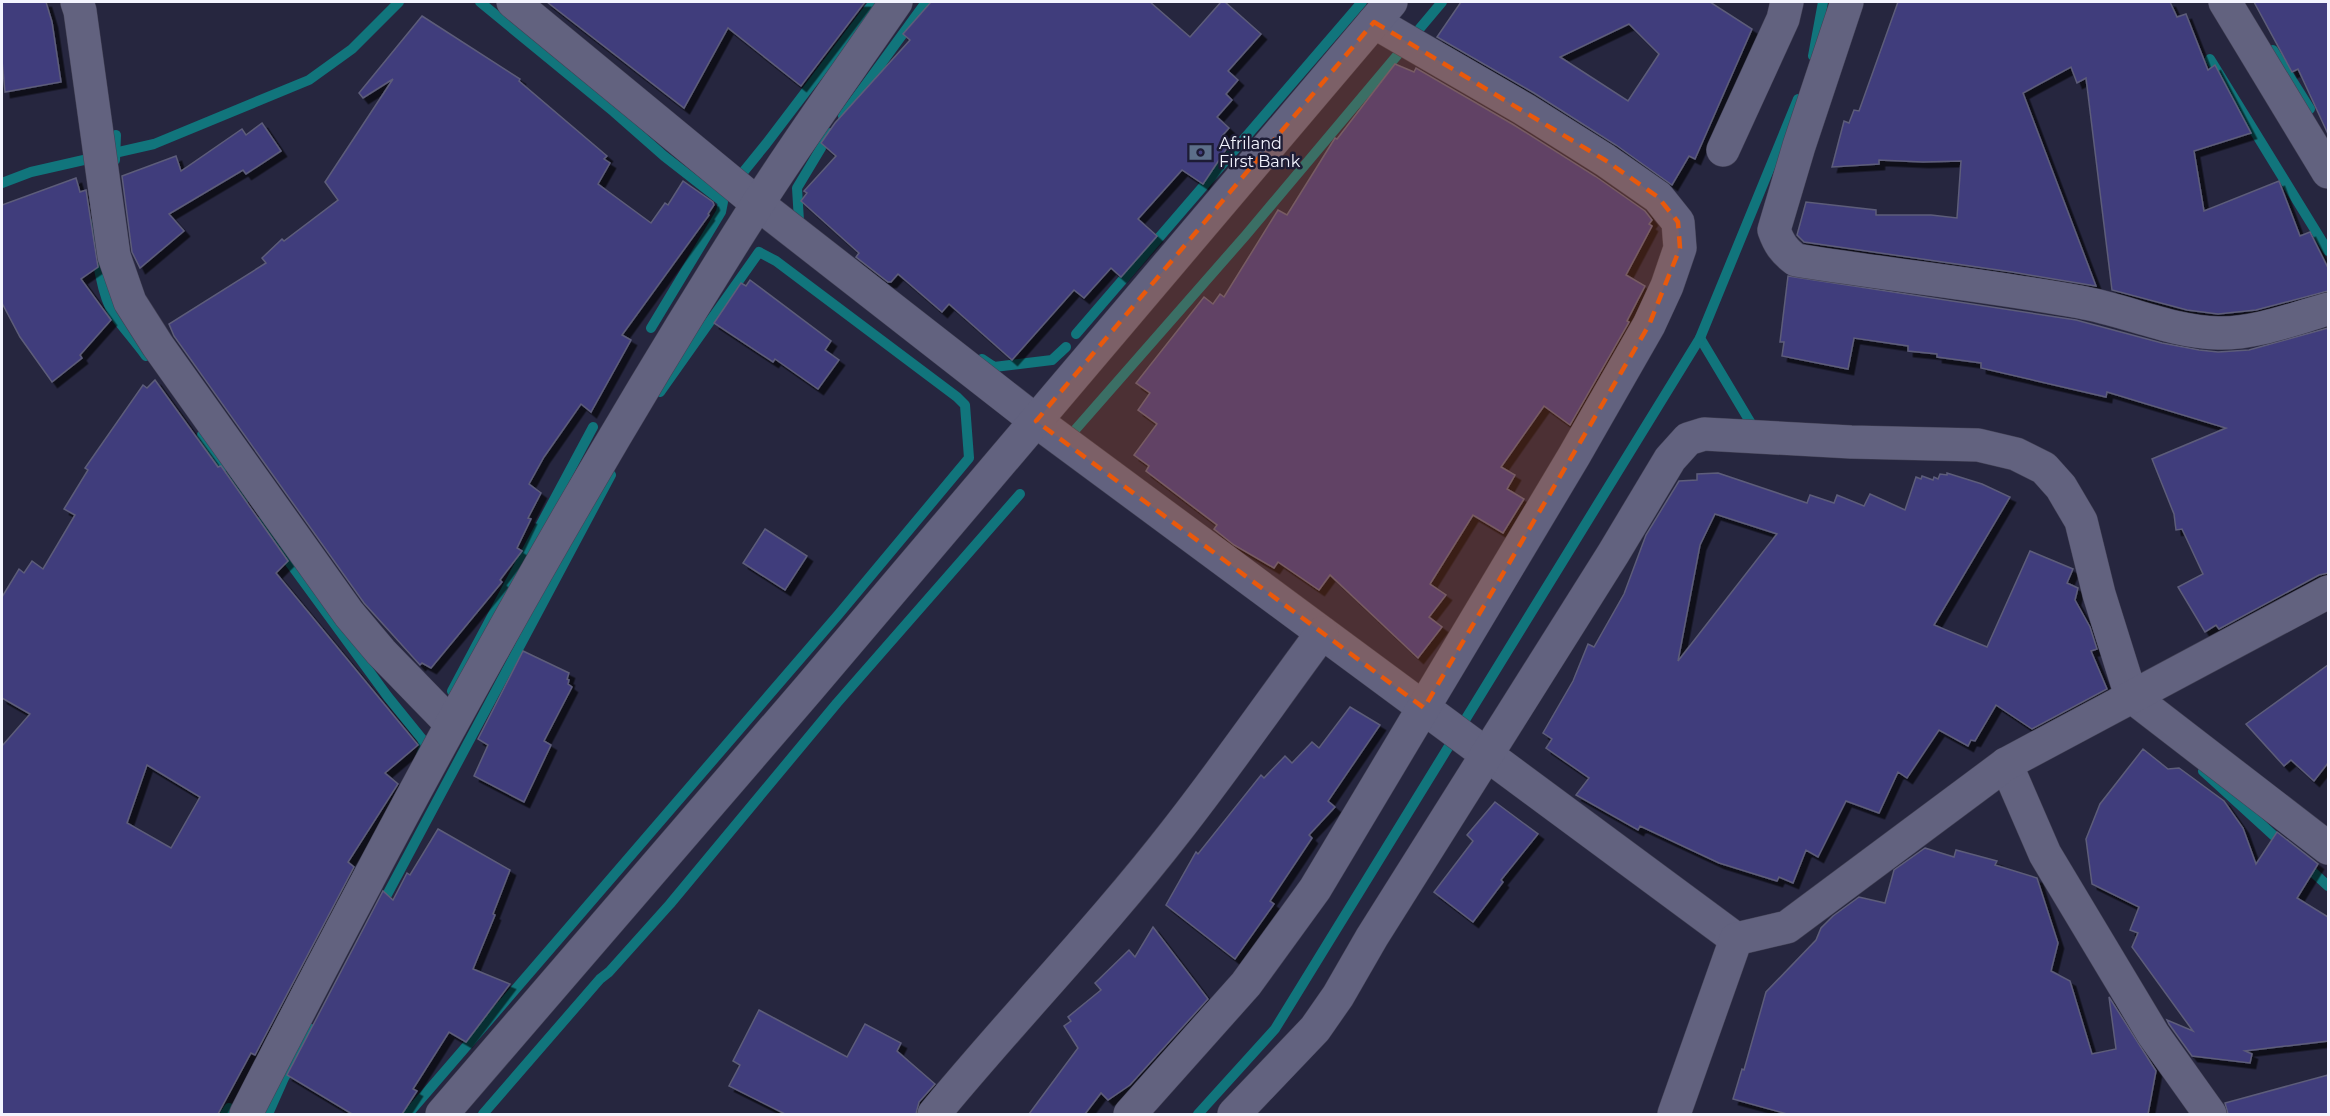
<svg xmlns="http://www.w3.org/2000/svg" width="2330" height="1116" font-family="Montserrat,sans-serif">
  <defs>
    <filter id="shadow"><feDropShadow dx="5.5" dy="5.5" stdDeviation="0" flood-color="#0009"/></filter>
  </defs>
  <rect width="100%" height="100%" fill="#26263f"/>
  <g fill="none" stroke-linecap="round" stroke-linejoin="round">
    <!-- stream -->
    <g stroke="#11757c" stroke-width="10">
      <polyline points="480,2 614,112 664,156 723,202 721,212 651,328"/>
      <polyline points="2273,50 2310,109"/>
      <polyline points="1813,56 1823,2"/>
      <polyline points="2210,59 2328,251"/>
      <polyline points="843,116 926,2"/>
      <polyline points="115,160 116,135"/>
      <polyline points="736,181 766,144 874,2"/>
      <polyline points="2,183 31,172 154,144 309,80 352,49 399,2"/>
      <path d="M93,224C96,249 100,293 114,315C124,329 136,342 146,356"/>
      <polyline points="804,226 799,221 797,188 830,133"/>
      <polyline points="1076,334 1362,2"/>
      <polyline points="1700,338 1752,425 1759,427"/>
      <polyline points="982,359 994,367 1052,360 1066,347"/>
      <polyline points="1075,430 1246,235 1442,2"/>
      <polyline points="202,435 244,499"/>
      <polyline points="260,522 388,697 422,739 424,747 421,755"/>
      <polyline points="452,691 593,427"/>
      <polyline points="2203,771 2284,845"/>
      <polyline points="2304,864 2328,886"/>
      <polyline points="381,906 611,475"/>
      <polyline points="225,1114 229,1108"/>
      <polyline points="268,1114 284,1078 311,1029"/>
      <polyline points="408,1114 838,615 969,458 965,405 957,397 776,261 759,252 660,392"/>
      <polyline points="483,1114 600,979 609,972 670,904 837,703 1020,494"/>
      <polyline points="1198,1114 1275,1029 1700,338 1798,99"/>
    </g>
  </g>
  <!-- building -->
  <g fill="#413c7c" stroke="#5d5d7a" stroke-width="1.5" fill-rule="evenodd" filter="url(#shadow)">
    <polygon points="2,2 46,2 52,22 61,82 5,92 2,60"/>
    <polygon points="547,2 865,2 801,86 728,28 684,108"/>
    <polygon points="931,2 1150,2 1190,37 1221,2 1225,2 1261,34 1228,71 1238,80 1226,94 1232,100 1217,117 1229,128 1222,136 1231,142 1203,184 1182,170 1138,219 1157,236 1121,277 1111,268 1084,298 1074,290 1012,360 949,304 942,312 898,274 891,282 888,282 856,257 859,253 801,201 807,193 804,191 836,156 821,143 835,123 910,40 903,34"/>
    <path d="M1461,2H1710L1752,29L1695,159L1689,156L1672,185L1616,145L1534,93L1437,37ZM1629,24L1659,54L1628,101L1560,57Z"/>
    <polygon points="1898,2 2170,2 2177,17 2186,14 2208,70 2215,65 2251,133 2194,151 2204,211 2279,181 2300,236 2310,232 2328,268 2328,291 2256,310 2218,314 2187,310 2112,290 2086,78 2077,83 2071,67 2023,93 2096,286 2012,272 1804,242 1797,235 1806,202 1876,210 1876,215 1931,215 1957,218 1961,161 1923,162 1879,160 1879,164 1832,167 1844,121 1849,123 1854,110 1859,111"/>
    <polygon points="2254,2 2328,2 2328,134 2298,69 2292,72"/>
    <polygon points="422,16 520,79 519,81 607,156 604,159 610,163 598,184 651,223 665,203 668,205 683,181 713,202 714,205 708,214 709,215 622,335 631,340 591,412 581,404 544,457 529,484 541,493 528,518 531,519 517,548 522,551 500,580 502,582 431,668 422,663 420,665 364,603 174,336 169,324 266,263 262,258 282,239 284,241 338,200 325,182 393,79 363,98 359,93"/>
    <polygon points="1395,64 1414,72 1416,68 1514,125 1595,176 1645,211 1652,220 1649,224 1652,226 1626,275 1645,286 1627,321 1629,322 1570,425 1544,406 1501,467 1515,475 1507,489 1524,499 1503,533 1473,515 1430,584 1446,595 1429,617 1442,627 1418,658 1330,575 1319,590 1278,562 1274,568 1234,545 1214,529 1217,525 1146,471 1149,466 1134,455 1157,424 1138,410 1150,393 1136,383 1204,297 1213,304 1220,294 1224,297 1278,210 1287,215 1335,138 1337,139"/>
    <polygon points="262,123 281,151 246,174 243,170 169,214 184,231 140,268 132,252 122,176 176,156 181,171 242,129 246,135"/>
    <polygon points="76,178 80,192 86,190 98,267 81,279 111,320 80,355 82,358 52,382 20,337 2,303 2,205"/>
    <polygon points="1788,276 2076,320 2162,343 2199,350 2218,352 2249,350 2328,328 2328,573 2319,575 2219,629 2216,625 2205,632 2178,587 2203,574 2182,529 2176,530 2174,514 2152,459 2226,428 2107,392 2106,397 1981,368 1981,363 1937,357 1937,354 1908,351 1908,346 1854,338 1848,369 1782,356 1784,342 1780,342"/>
    <polygon points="750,280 831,341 825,350 839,360 818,389 775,359 773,362 714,323 741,283 746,286"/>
    <path d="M155,380L218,467L221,466L288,561L276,573L418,745L385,773L398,784L348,862L354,867L255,1055L251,1053L218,1114H2V746L30,714L2,698V597L19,569L24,573L32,561L43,569L75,515L64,509L88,470L85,468L143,385L147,388ZM147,765L200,797L171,848L127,823Z"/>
    <path d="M1718,473L1807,503L1810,495L1834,503L1837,495L1864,506L1870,494L1905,510L1916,477L1921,479L1922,476L1933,480L1934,477L1938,479L1940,474L1947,475V473L1982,484L2010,497L1934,625L1987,647L2030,551L2073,569L2067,583L2078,588L2075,600L2090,627L2097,649L2091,651L2107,689L2032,729L1996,705L1975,741L1971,740L1968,746L1939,730L1907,778L1898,772L1879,813L1846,801L1818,857L1806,850L1793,883L1779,877L1777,881L1719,863L1640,826L1638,830L1576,795L1589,778L1546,748L1552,739L1543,733L1573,681L1588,644L1594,647L1624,594L1646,535L1679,481L1697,480V474ZM1715,514L1777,534L1678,661L1700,545Z"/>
    <polygon points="765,529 807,556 785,590 743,563"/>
    <polygon points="523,651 569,673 567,679 569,680 568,684 572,687 544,741 551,745 524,802 474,776 488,745 478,739"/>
    <polygon points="2328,665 2328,763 2314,781 2291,760 2284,766 2246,724"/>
    <polygon points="1350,707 1380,725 1328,801 1335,807 1309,835 1312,838 1270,901 1274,904 1235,959 1166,905 1196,852 1198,854 1261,775 1264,778 1285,756 1292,763 1312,742 1319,748"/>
    <polygon points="2143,749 2168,769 2179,768 2224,801 2243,828 2256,864 2277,832 2318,864 2297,898 2328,917 2328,1041 2245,1051 2252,1054 2250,1063 2192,1056 2169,1024 2167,1020 2193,1031 2132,947 2138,933 2130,930 2139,907 2092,884 2086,839 2100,804"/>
    <polygon points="1495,802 1538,834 1501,880 1503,882 1473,922 1434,892 1473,841 1467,835"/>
    <polygon points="438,829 510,870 493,914 495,915 473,969 510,984 466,1042 449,1032 413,1089 417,1091 402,1114 352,1114 287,1075 383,891 393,900 407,873 410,875"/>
    <polygon points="1925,848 1954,857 1956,850 1997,861 1995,865 2037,878 2058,943 2051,971 2070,981 2092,1054 2116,1049 2109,997 2156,1071 2148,1114 1787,1114 1733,1099 1742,1069 1744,1070 1766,992 1816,940 1821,928 1833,916 1859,897 1885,903 1894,870"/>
    <polygon points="1153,927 1208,999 1130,1085 1108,1100 1101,1093 1085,1114 1029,1114 1078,1048 1064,1026 1071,1021 1068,1017 1101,990 1095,983 1129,950 1135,957"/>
    <polygon points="759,1010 847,1057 865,1024 901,1043 897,1051 935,1084 919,1102 916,1114 785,1114 729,1086 740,1065 733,1061"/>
    <polygon points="2328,1075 2328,1114 2228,1114 2225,1103"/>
  </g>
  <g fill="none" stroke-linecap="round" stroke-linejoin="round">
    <defs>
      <g id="minor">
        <polyline points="77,2 80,11 114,256 130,302 158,346 349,614 381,652 451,724"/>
        <polyline points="513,2 758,204 1036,421 1736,939"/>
        <path d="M1847,2L1799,146L1774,230C1779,244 1784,251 1796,260C1890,275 1986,285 2080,302C2126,310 2171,332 2218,333C2255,334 2293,319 2328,309"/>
        <polyline points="1723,150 1783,19 1787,2"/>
        <polyline points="2006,764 2045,854 2153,1034 2210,1114"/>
        <path d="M246,1114C404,805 570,498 757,205C801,136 850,69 896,2"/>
        <path d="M934,1114C1013,1018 1100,929 1176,831C1227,766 1273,699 1322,633"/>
        <polyline points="1130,1114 1246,984 1315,889 1574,456 1649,325 1667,286 1680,248 1678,222 1658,197 1605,160 1524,109 1374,22"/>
        <polyline points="1234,1114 1315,1029 1338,996 1372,937 1613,554 1670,459 1688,439 1704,434 1851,442 1978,445 2016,454 2044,468 2061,487 2081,521 2099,594 2131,696 2328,848"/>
        <polyline points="1674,1114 1736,939 1787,927 2006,764 2328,592"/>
      </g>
      <g id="tertiary">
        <polyline points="2225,2 2328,172"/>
        <polyline points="442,1114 810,687 1391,2"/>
      </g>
    </defs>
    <!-- minor casing -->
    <use href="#minor" stroke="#424155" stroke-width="34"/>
    <!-- tertiary casing -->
    <use href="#tertiary" stroke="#424155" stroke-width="34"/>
    <!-- minor -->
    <use href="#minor" stroke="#62627f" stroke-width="33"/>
    <!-- tertiary -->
    <use href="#tertiary" stroke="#62627f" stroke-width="33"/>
  </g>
  <!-- marked area -->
  <path fill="#e8590c" fill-opacity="0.2" stroke="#e8590c" stroke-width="4.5" stroke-dasharray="12 8" stroke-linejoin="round" d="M1374,22L1605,160L1658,197L1678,222L1680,248L1649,325L1424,708L1036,421Z"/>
  <!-- icons -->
  <defs>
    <symbol id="bank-bare" viewBox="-9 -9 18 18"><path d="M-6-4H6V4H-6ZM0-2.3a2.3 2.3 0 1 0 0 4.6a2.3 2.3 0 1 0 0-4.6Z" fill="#5c6f8a" stroke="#1d1c35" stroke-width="2.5" paint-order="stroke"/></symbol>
  </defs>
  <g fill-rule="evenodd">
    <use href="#bank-bare" x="1184" y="136" width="33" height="33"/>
  </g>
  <g text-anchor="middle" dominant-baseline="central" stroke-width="5" stroke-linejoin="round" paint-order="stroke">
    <!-- poi labels -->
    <g font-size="16" fill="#f3f4fe" stroke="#1d1c35" text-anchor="start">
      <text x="1219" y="143">Afriland<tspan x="1219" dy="18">First Bank</tspan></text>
    </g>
  </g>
  <!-- border -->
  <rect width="2330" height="1116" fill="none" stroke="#f3f4fe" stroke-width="6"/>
</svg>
